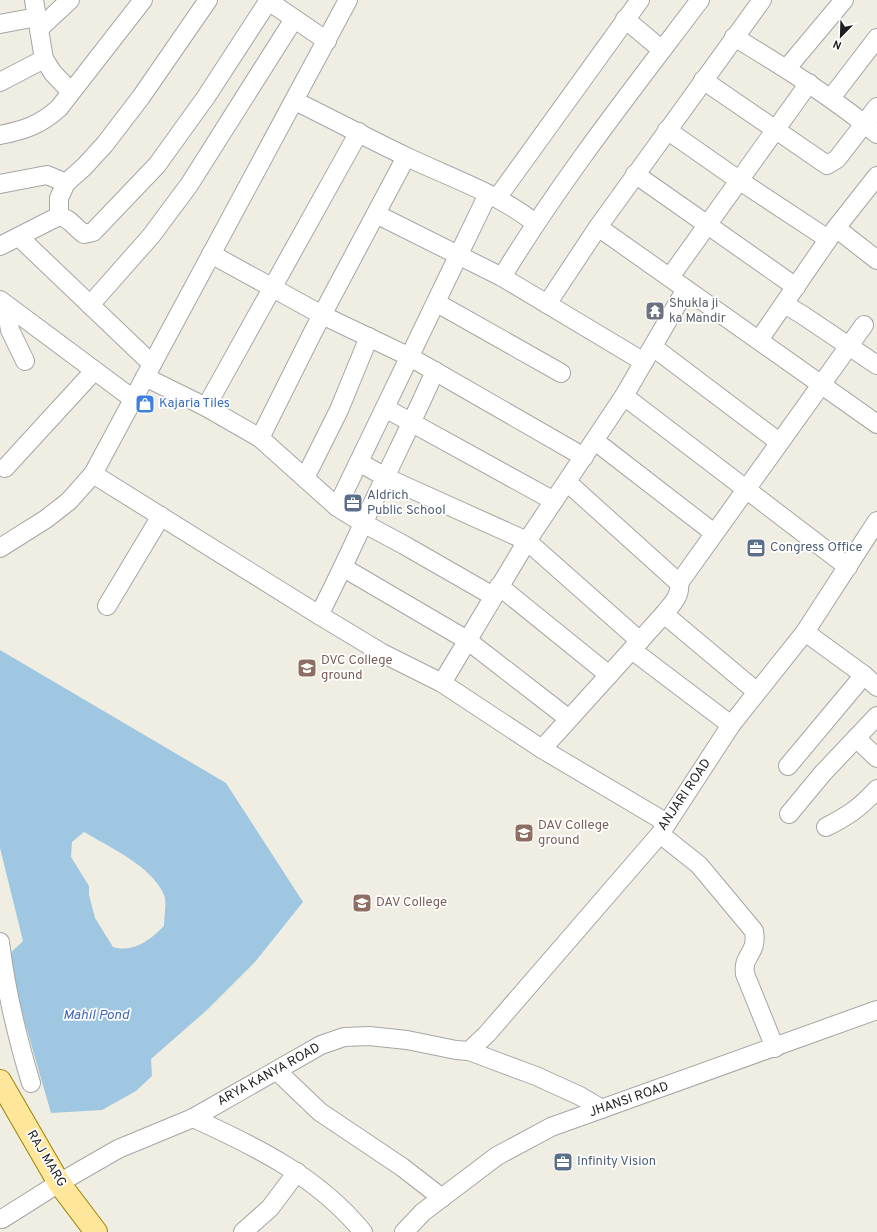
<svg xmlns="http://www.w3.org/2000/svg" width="877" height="1232" font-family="Overpass,sans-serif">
  <rect width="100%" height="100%" fill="#f0eee3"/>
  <!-- water -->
  <path fill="#9fc7e2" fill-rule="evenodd" d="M0,650L226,783L303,902L255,962L207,1010L151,1059L152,1076L136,1091L102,1110L51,1113L6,957L23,941L0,848ZM84,832C109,847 152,866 164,895C167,903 164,917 164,926C150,940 134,953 113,947L95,918L89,895V886L71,857L72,842Z"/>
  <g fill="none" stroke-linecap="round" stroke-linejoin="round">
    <defs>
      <g id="minor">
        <polyline points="34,0 44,59 53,73 71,92"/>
        <polyline points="267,0 327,41"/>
        <polyline points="625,19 662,50"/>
        <polyline points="0,24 37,17"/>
        <polyline points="40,28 70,0"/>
        <path d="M734,37C784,67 832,97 877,134"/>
        <polyline points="787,68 844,0"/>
        <polyline points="703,80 827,165 837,159 877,107"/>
        <polyline points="0,82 44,59"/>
        <polyline points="831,98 877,38"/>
        <path d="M295,101C332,119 369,139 407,157C451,178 497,193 535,223"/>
        <polyline points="667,130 740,181 828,239"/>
        <path d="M0,135C25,130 40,125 59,108L143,0"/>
        <polyline points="635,174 796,287"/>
        <polyline points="0,184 47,175 66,183"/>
        <polyline points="497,198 640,0"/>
        <polyline points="376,214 502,277 644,362"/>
        <polyline points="59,216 59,198 66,183 84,167 105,144 141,97 208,0"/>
        <polyline points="598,227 877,424"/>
        <polyline points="836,228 877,260"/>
        <polyline points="19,237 152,364"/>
        <path d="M0,246L59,216C70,218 75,228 84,234L93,232L157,165L206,97L269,0"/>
        <polyline points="211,254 322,315 410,357 584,457"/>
        <path d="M502,277C561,180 632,90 700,0"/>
        <polyline points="670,277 809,83"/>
        <polyline points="0,300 133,399"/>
        <polyline points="437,303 561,373"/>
        <polyline points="547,304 598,227 762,0"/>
        <polyline points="784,304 801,314 877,365"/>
        <polyline points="6,305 10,330 25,361"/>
        <polyline points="90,305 151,236 189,185 294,19"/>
        <polyline points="759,340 836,228 877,176"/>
        <polyline points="653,347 779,442"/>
        <polyline points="145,377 206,407 260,438 337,507 363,523 404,545 493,596"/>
        <polyline points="624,396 848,567"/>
        <polyline points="206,407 359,132"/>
        <polyline points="385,408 554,501"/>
        <polyline points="260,438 313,332 406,157"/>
        <polyline points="595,441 714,533"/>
        <polyline points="359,462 385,477 527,541 640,641"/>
        <polyline points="5,468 94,371"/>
        <polyline points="93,474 319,615 382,653 442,683 542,749 667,823"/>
        <polyline points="305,478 339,410 369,337"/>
        <polyline points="337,507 488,194"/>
        <polyline points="0,548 46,519 69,501 93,474 348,0"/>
        <polyline points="344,568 467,640 569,719"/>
        <polyline points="679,583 864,325"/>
        <polyline points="499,586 609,675"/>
        <polyline points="107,606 161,516"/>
        <polyline points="664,614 757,692"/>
        <path d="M319,615C341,573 360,529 381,486C399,448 418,410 435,371"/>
        <polyline points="805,632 864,675 877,687"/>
        <polyline points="632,650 731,725"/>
        <polyline points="442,683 527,541 624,396 686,289"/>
        <polyline points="856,738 877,758"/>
        <path d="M542,749L664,614C672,604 681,596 679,583L567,482"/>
        <polyline points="788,766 864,675"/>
        <polyline points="789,814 823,773 877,716"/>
        <path d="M826,827C848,816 861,807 877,789"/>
        <path d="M660,834L699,865L754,931C758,955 742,954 745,974L775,1048"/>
        <path d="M0,942C6,991 17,1037 31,1083"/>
        <polyline points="469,1051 487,1034 660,834 731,725 805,632 877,521"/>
        <polyline points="277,1071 320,1112 402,1167 442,1198"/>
        <path d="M193,1118C257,1147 318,1177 363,1232"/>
        <polyline points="2,1219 59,1183 118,1149 193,1118 321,1045 344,1037 369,1036 407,1040 456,1050 469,1051 536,1076 580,1096 602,1109"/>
        <polyline points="243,1232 270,1208 297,1172"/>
        <polyline points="404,1232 423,1212 497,1156 551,1127 877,1010"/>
      </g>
      <polyline id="major" points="0,1081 59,1183 96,1232"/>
    </defs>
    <!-- minor casing -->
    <use href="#minor" stroke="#a5a5a5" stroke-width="20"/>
    <!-- major casing -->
    <use href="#major" stroke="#998200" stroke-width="24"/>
    <!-- minor -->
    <use href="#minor" stroke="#fff" stroke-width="18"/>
    <!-- major -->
    <use href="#major" stroke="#ffe69a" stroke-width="22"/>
  </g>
  <!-- icons -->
  <defs>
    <symbol id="temple-square" viewBox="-11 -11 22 22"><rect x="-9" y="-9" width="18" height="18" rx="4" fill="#6b7280" stroke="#fff"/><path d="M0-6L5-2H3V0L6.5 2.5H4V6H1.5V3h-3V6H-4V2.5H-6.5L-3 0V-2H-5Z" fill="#fff"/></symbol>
    <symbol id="shop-square" viewBox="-11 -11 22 22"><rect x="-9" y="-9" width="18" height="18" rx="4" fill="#3f7fe0" stroke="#fff"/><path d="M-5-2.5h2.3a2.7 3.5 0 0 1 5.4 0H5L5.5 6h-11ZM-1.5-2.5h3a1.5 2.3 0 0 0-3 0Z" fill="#fff"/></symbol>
    <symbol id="office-square" viewBox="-11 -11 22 22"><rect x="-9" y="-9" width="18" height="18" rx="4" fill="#5c6f8a" stroke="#fff"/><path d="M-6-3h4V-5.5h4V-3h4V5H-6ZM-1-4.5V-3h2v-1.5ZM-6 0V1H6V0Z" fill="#fff"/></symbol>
    <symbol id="university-square" viewBox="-11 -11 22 22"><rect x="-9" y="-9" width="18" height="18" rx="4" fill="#8d6e63" stroke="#fff"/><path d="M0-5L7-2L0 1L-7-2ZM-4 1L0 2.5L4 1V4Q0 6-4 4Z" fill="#fff"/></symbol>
  </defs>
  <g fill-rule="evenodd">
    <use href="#temple-square" x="644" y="300" width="22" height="22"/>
    <use href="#shop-square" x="134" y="393" width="22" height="22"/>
    <use href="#office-square" x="342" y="492" width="22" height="22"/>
    <use href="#office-square" x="745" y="537" width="22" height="22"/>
    <use href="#university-square" x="296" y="657" width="22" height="22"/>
    <use href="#university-square" x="513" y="822" width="22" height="22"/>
    <use href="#university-square" x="351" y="892" width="22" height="22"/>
    <use href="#office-square" x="552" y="1151" width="22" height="22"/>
  </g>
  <g text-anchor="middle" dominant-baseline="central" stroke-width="3.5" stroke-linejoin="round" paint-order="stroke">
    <!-- worship labels -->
    <g font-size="13" fill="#5b616d" stroke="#fff" text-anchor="start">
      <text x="669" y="304">Shukla ji<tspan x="669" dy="15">ka Mandir</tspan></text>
    </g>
    <!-- shop labels -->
    <g font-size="13" fill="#366cbe" stroke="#fff" text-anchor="start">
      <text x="159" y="404">Kajaria Tiles</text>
    </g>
    <!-- service labels -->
    <g font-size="13" fill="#4e5e75" stroke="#fff" text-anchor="start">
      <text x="367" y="496">Aldrich<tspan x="367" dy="15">Public School</tspan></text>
      <text x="770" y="548">Congress Office</text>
      <text x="577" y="1162">Infinity Vision</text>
    </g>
    <!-- education labels -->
    <g font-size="13" fill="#785e54" stroke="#fff" text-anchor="start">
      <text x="321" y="661">DVC College<tspan x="321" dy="15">ground</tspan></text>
      <text x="538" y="826">DAV College<tspan x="538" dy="15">ground</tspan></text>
      <text x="376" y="903">DAV College</text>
    </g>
    <!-- street labels -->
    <g font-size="13" fill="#1e1e1e" stroke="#fff">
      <text transform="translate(685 795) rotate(-56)">ANJARI ROAD</text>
      <text transform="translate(269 1075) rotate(-29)">ARYA KANYA ROAD</text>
      <text transform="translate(629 1100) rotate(-19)">JHANSI ROAD</text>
      <text transform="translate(46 1159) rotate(59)">RAJ MARG</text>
    </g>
    <!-- water labels -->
    <g font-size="14" font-style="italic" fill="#4167b8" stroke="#fff">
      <text x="96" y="1015">Mahil Pond</text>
    </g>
  </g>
  <!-- north arrow -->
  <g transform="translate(841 36) rotate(203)" stroke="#ffffff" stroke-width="3" paint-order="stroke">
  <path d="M0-3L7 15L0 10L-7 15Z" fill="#1e1e1e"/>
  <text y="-6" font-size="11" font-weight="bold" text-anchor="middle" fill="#1e1e1e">N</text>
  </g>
</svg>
